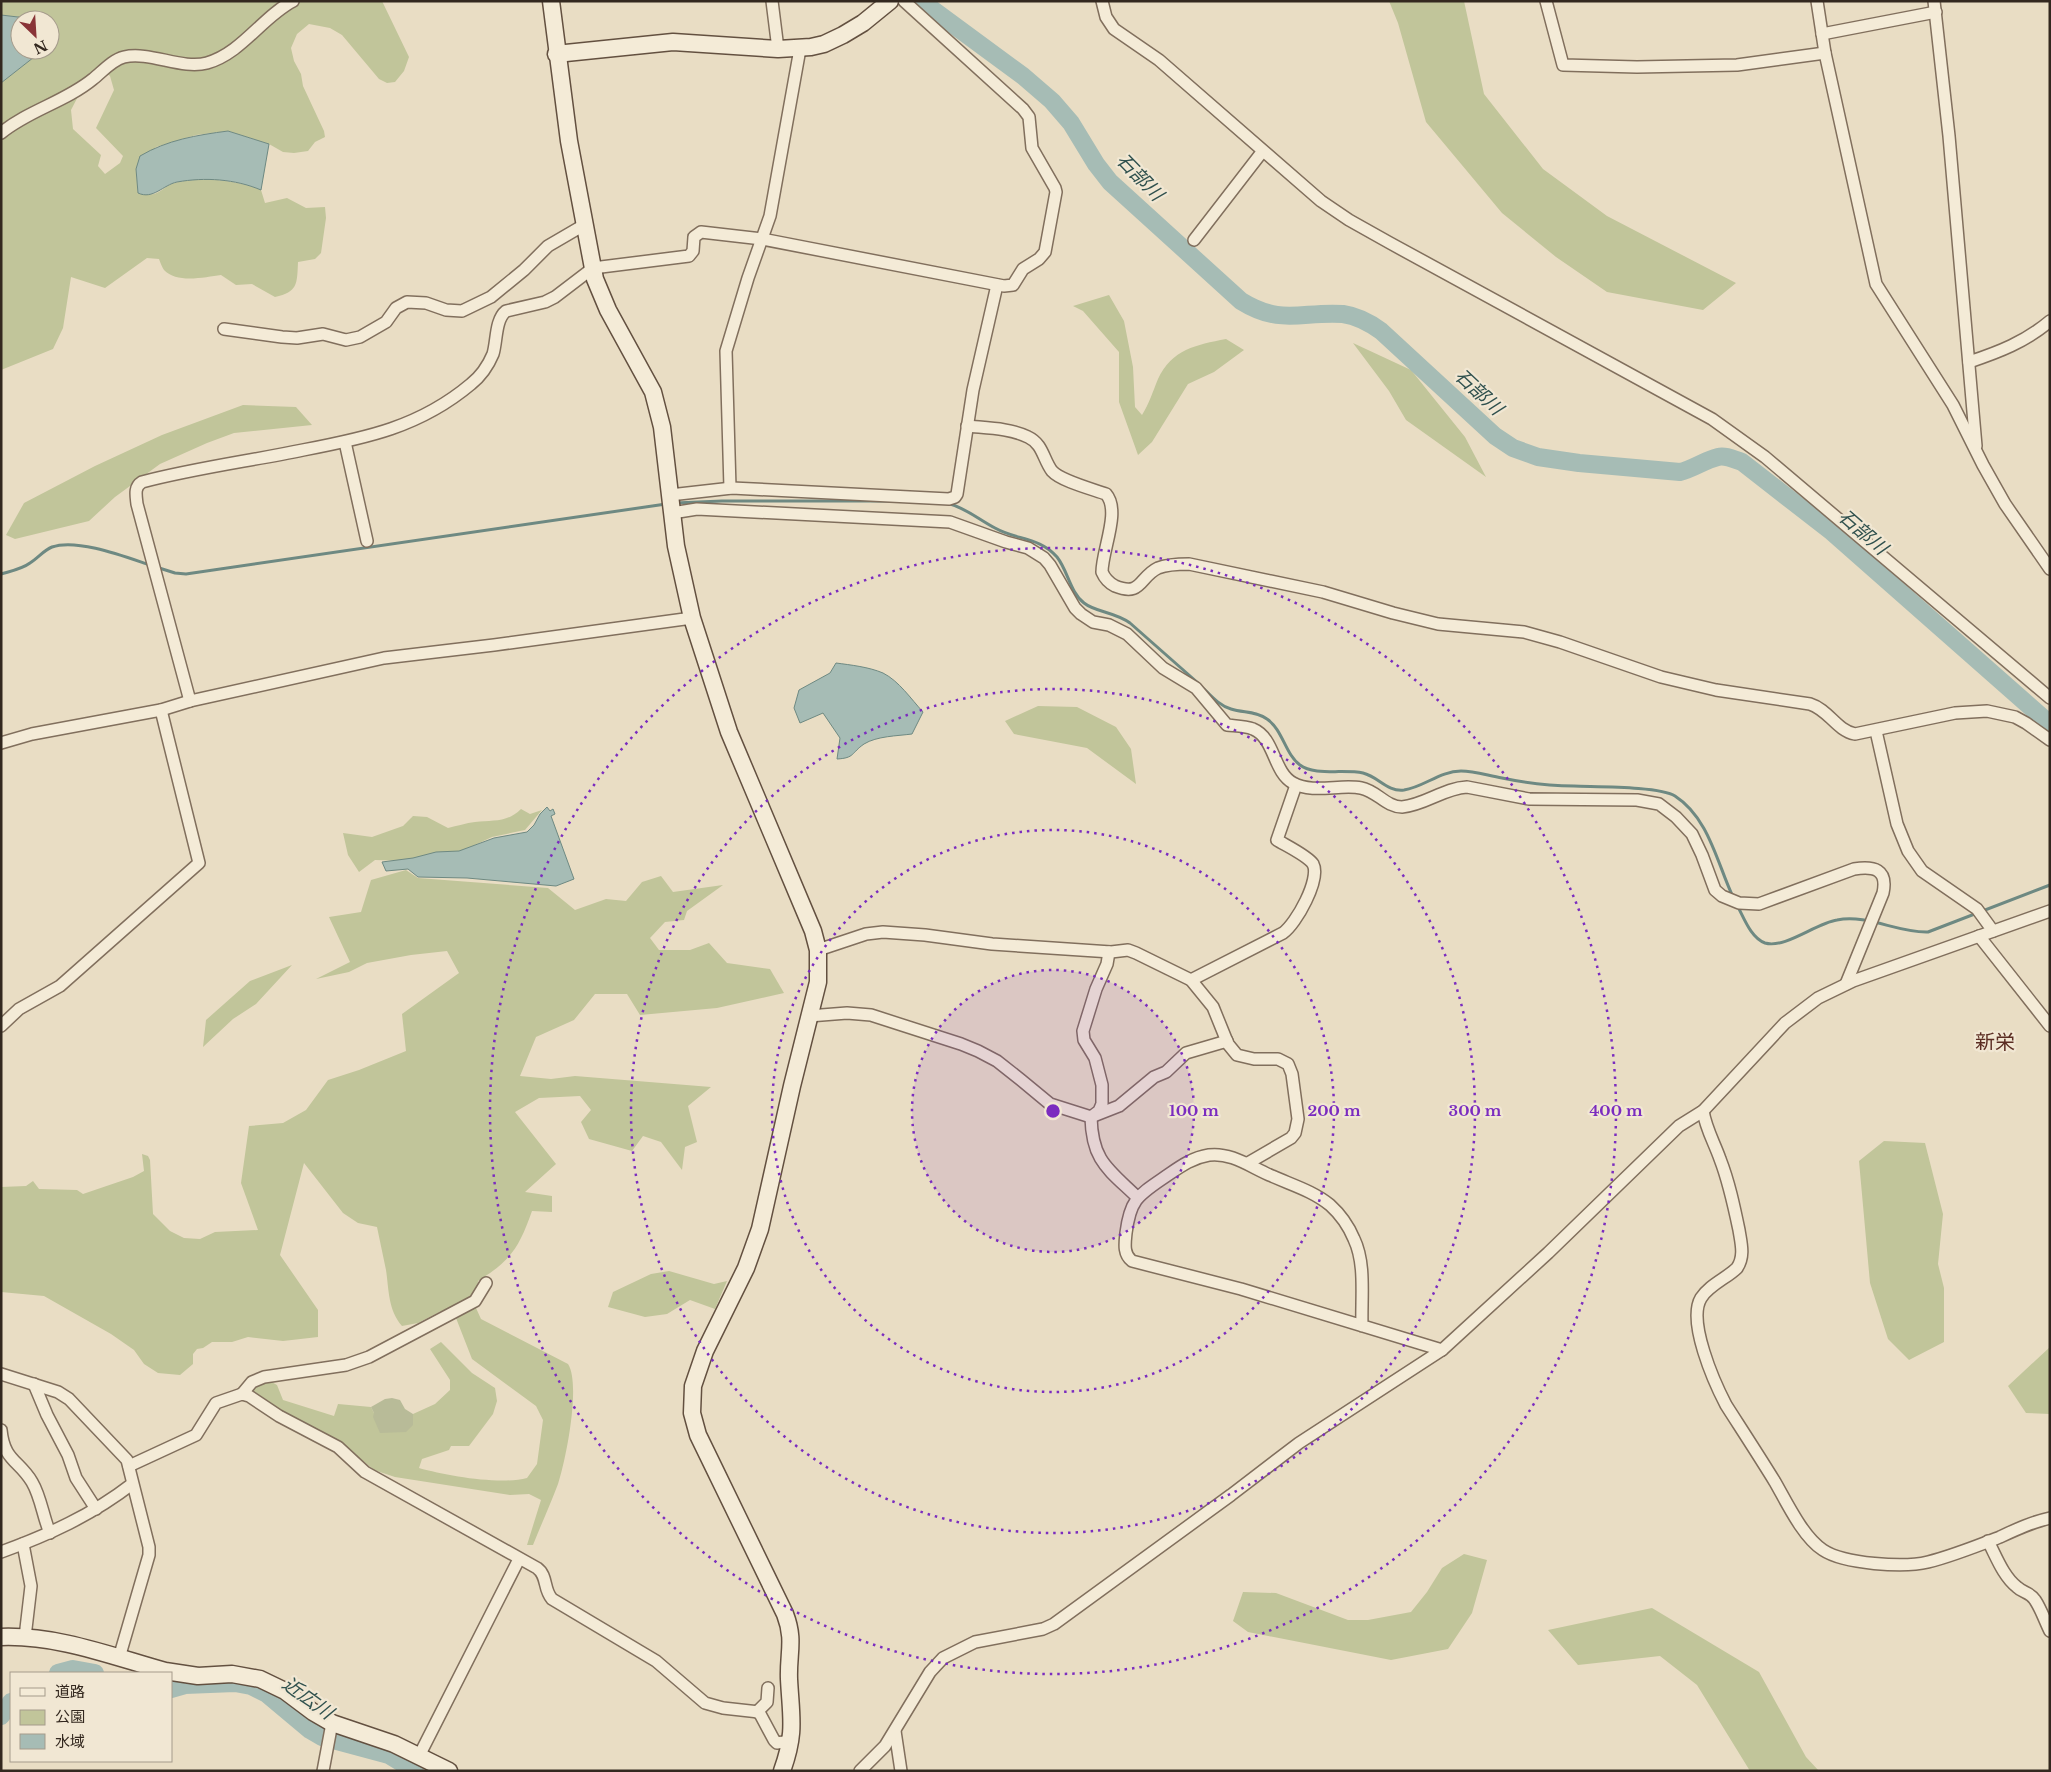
<svg xmlns="http://www.w3.org/2000/svg" width="2051" height="1772" font-family="'Libre Baskerville','Noto Sans JP',serif">
  <rect width="100%" height="100%" fill="#e9ddc4"/>
  <!-- green -->
  <g fill="#c1c59a" fill-rule="evenodd">
    <path d="M1,1H382L409,57L404,71L395,82L387,83L379,79L342,35L330,28L309,24L297,34L291,48L294,61L301,74L303,86L324,131L325,137L315,142L308,151L294,153L283,152L269,144L228,131L196,135L156,147L136,169L138,193C143,193 150,195 154,194C161,192 167,185 174,183C199,176 238,180 261,190L265,203L287,198L306,208L325,207L326,218L321,253L315,259L298,262C297,284 298,292 275,297L252,284L236,285L221,275C205,277 177,284 164,270C162,267 160,262 159,259L147,258L105,288L71,277L63,328L53,349L1,370V83L43,50H50V20H41L35,14L18,17L1,15ZM101,68L110,76L114,90L96,128L123,156L120,163L105,174L98,166L101,155L73,129L71,110L86,81Z"/>
    <polygon points="1389,1 1464,1 1484,94 1543,169 1607,216 1736,283 1703,310 1607,292 1556,257 1502,213 1426,122 1398,23"/>
    <path d="M1109,295L1124,321L1133,367L1135,407L1142,415C1149,404 1153,391 1158,379C1172,349 1196,345 1226,339L1244,350L1214,372L1188,384L1152,442L1138,455L1119,402V352L1083,311L1073,306Z"/>
    <polygon points="1353,343 1411,370 1465,437 1486,477 1406,420 1389,391"/>
    <polygon points="243,405 296,407 312,425 234,433 207,443 160,464 115,497 89,521 15,539 6,535 24,503 95,466 162,435"/>
    <polygon points="1038,706 1077,707 1116,727 1131,749 1136,784 1087,748 1014,734 1005,721"/>
    <path d="M521,809L530,814L542,810L525,830L492,837L460,852L409,861L375,860L359,872L348,855L343,833L372,837L403,826L413,816L427,817L448,828C457,826 466,823 475,822C493,820 507,823 521,809Z"/>
    <path d="M406,870L418,878L548,888L575,910L606,899L626,901L642,882L661,876L673,892L723,885L687,911L684,920L665,922L650,938L659,950H690L709,943L727,963L770,969L784,993L717,1008L640,1015L627,994H595L574,1020L536,1037L520,1076L551,1079L575,1076L711,1087L688,1106L697,1142L685,1147L682,1170L661,1142L643,1136L632,1151L589,1139L581,1122L591,1110L580,1096L539,1098L515,1112L556,1164L525,1192L552,1196V1212L532,1211C519,1248 511,1260 478,1281L476,1308L481,1319L568,1364C581,1384 566,1460 558,1484C550,1505 541,1525 533,1545H527L541,1500L529,1494L510,1495L395,1477L374,1470L350,1450L309,1430L248,1390L268,1380L277,1385L283,1400L334,1416L338,1404L371,1407L374,1413L413,1424V1414L435,1404L450,1390V1380L430,1349L441,1342L472,1373L495,1388L497,1401L493,1414L469,1446H451L449,1450L422,1459L419,1468C447,1476 500,1485 527,1478L537,1464L543,1420L536,1406L472,1359L456,1318L441,1311L418,1323L402,1326C388,1310 389,1290 386,1270C383,1256 380,1241 377,1227L358,1223L343,1213L304,1163L280,1255L318,1310V1337L283,1341L248,1337L232,1342H212L203,1348L197,1349L193,1354V1364L180,1375L158,1373L144,1364L134,1350L111,1334L44,1296L1,1292V1187L26,1186L33,1181L39,1189L77,1190L83,1194L133,1177L144,1171L142,1154L148,1156L150,1160L153,1214L170,1231L184,1238L200,1239L215,1232L258,1230L241,1183L249,1126L283,1123L306,1110L328,1080L359,1070L406,1051L402,1014L459,973L447,951L411,955L367,963L349,972L316,979L350,962L329,917L361,912L371,880Z"/>
    <polygon points="292,965 256,1004 233,1019 203,1047 206,1020 250,981"/>
    <polygon points="1884,1141 1925,1143 1943,1214 1938,1264 1944,1288 1944,1342 1909,1360 1888,1339 1870,1283 1859,1161"/>
    <polygon points="669,1271 714,1284 727,1281 715,1309 690,1300 667,1314 645,1317 608,1307 613,1292 651,1274"/>
    <polygon points="2050,1347 2050,1414 2026,1413 2008,1386"/>
    <polygon points="1464,1554 1487,1560 1472,1613 1448,1649 1391,1660 1248,1632 1233,1621 1243,1592 1276,1593 1348,1620 1368,1620 1411,1612 1427,1592 1442,1568"/>
    <polygon points="1652,1608 1759,1672 1806,1757 1819,1771 1750,1771 1697,1685 1660,1656 1578,1665 1548,1630"/>
  </g>
  <!-- cemetery -->
  <polygon fill="#b8bb98" points="392,1398 400,1400 405,1409 413,1414 413,1425 406,1432 380,1433 373,1417 374,1413 371,1407 385,1399"/>
  <!-- water -->
  <g fill="#a6bcb5" stroke="#6e8982">
    <polygon points="35,14 41,20 20,20 20,50 43,50 1,83 1,15 18,17"/>
    <path d="M228,131L269,144L261,190C235,179 205,177 177,182C163,185 153,200 138,193L136,169L140,156C167,140 197,135 228,131Z"/>
    <path d="M836,663C851,665 869,667 883,673C899,681 911,699 923,712L912,734C897,736 877,736 864,744C851,753 855,758 837,759L840,738L823,713L800,723L794,708L799,690L830,673Z"/>
    <polygon points="547,807 550,811 553,809 555,814 551,816 574,879 556,886 467,878 418,877 408,869 386,871 382,862 413,858 436,852 459,851 494,838 527,832 534,825 540,814"/>
  </g>
  <g fill="none" stroke-linecap="round" stroke-linejoin="round">
    <!-- stream -->
    <g stroke="#6e8982" stroke-width="3">
      <polyline points="675,503 722,501 889,501"/>
      <path d="M947,503C966,508 978,519 995,528C1016,540 1040,537 1057,557C1068,571 1070,592 1084,603C1095,612 1115,612 1130,623L1198,683"/>
      <polyline points="156,567 175,573 186,574 666,504"/>
      <path d="M1,574C11,571 22,569 30,563C38,558 44,550 52,547C77,538 126,557 150,565"/>
      <path d="M1204,689C1212,697 1220,706 1231,709C1244,713 1256,711 1267,719C1283,730 1285,754 1300,765C1314,776 1345,769 1363,773C1379,777 1387,792 1404,790C1424,787 1440,771 1461,771C1475,771 1489,776 1502,778C1526,783 1549,786 1574,786C1594,787 1660,786 1675,796C1709,818 1717,863 1733,897"/>
      <path d="M1738,907C1744,918 1751,938 1765,943C1785,949 1816,923 1837,920C1868,914 1897,933 1928,932L2050,885"/>
    </g>
    <!-- river -->
    <g stroke="#a6bcb5" stroke-width="18">
      <path d="M921,1L1023,76L1052,101L1071,123L1096,164L1110,182L1241,301C1281,326 1302,311 1343,314C1357,316 1370,323 1381,331L1495,436L1513,448L1538,457L1579,463L1680,472C1693,469 1705,460 1718,457C1726,455 1735,460 1742,462L1832,532L2050,724"/>
      <polyline points="58,1673 73,1669 95,1673"/>
      <polyline points="171,1689 185,1685 235,1683 251,1686 267,1694 310,1730 322,1737 389,1755 415,1771"/>
      <polyline points="1,1716 11,1702"/>
    </g>
    <defs>
      <g id="street">
        <polyline points="772,1 778,49"/>
        <polyline points="1102,1 1106,17 1114,29 1159,60 1321,201 1349,220 1390,243 1712,419 1765,457 2050,698"/>
        <polyline points="1546,1 1563,65 1637,67 1737,65 1825,53"/>
        <polyline points="1817,1 1825,53 1876,284 1953,405 1983,465 2005,504 2050,569"/>
        <polyline points="1934,1 1949,136 1976,446"/>
        <polyline points="1822,34 1936,12"/>
        <path d="M1,133C29,110 65,102 93,79C102,72 112,60 124,57C150,51 182,70 207,63C242,53 262,17 293,1"/>
        <polyline points="1194,240 1262,152"/>
        <polyline points="224,329 282,337 297,338 323,334 346,340 360,337 386,322 396,308 407,302 426,303 446,310 462,311 491,297 524,270 548,246 584,225"/>
        <path d="M1969,362C1999,352 2025,342 2050,321"/>
        <path d="M967,426C986,428 1010,428 1028,437C1043,444 1043,459 1052,471C1061,481 1092,489 1106,494C1121,511 1102,550 1102,572C1105,579 1109,583 1115,586C1142,597 1139,577 1158,568C1168,564 1179,564 1189,564L1323,592L1393,613L1438,624L1524,632L1560,642L1661,677L1716,690L1810,704C1829,710 1836,730 1855,734L1955,713L1987,711L2015,717L2026,723L2050,740"/>
        <polyline points="345,442 367,541"/>
        <polyline points="730,488 726,351 748,278 770,216 800,49"/>
        <polyline points="670,495 732,488 949,499 955,497 957,494 973,390 997,285"/>
        <path d="M672,513L697,509L950,522L1006,542L1028,548L1044,558L1050,565L1075,608L1081,614L1093,622L1109,625L1127,634L1163,668L1196,688L1227,725C1236,726 1245,726 1253,729C1275,738 1273,772 1293,783C1313,794 1340,784 1361,788C1377,791 1386,807 1402,807C1425,805 1444,788 1467,787L1529,799L1637,800L1659,804L1676,817L1692,834L1702,855L1715,890L1722,896L1739,903L1759,904L1854,869C1874,866 1888,869 1883,893L1846,984"/>
        <path d="M190,701L137,504C136,495 134,487 142,482C195,468 250,461 303,450C366,438 420,427 471,384C481,376 488,366 493,354C497,341 495,320 506,311L545,302L555,297L593,268L689,256L693,251L694,237L701,232L762,239L1004,286L1013,285L1023,269L1039,259L1045,252L1056,192L1055,188L1032,148L1029,117L1023,109L904,1"/>
        <polyline points="1876,731 1897,824 1908,851 1922,871 1977,909 1993,931"/>
        <polyline points="1,743 32,734 161,710 190,701 384,658 494,645 692,618"/>
        <polyline points="1979,936 2050,1026"/>
        <polyline points="818,950 866,934 883,932 925,935 992,944 1111,952 1128,950 1136,953 1191,980 1213,1007 1228,1044 1237,1055 1254,1059 1278,1059 1288,1064 1292,1074 1298,1119 1295,1133 1291,1138 1248,1163"/>
        <path d="M1109,952L1107,964L1096,989L1083,1031L1084,1040L1095,1058L1102,1085V1104L1099,1111L1091,1117C1092,1161 1108,1169 1137,1197"/>
        <path d="M1191,980L1283,933C1296,924 1321,879 1313,864C1308,856 1285,845 1277,840L1296,785"/>
        <polyline points="809,1016 847,1013 871,1015 961,1044 978,1051 997,1061 1021,1080 1050,1104 1091,1117 1119,1106 1154,1077 1166,1072 1186,1053 1227,1041"/>
        <polyline points="1,1026 19,1009 60,986 199,863 161,710"/>
        <path d="M1703,1111C1706,1129 1714,1142 1720,1159C1729,1182 1734,1206 1739,1230C1741,1243 1745,1256 1737,1268C1727,1278 1709,1285 1701,1298C1687,1321 1714,1382 1726,1405C1742,1430 1759,1456 1775,1482C1787,1503 1803,1537 1823,1550C1844,1564 1904,1568 1928,1562C1952,1556 1977,1546 2000,1537C2017,1529 2032,1522 2050,1518"/>
        <path d="M1362,1326C1361,1298 1366,1264 1354,1239C1349,1227 1340,1214 1330,1205C1313,1191 1292,1185 1272,1176C1252,1168 1232,1152 1209,1155C1190,1158 1177,1169 1162,1179C1137,1196 1130,1201 1126,1233C1125,1243 1123,1254 1132,1261L1241,1289L1442,1350"/>
        <polyline points="1,1374 58,1392 69,1399 127,1460 149,1547 149,1555 119,1658"/>
        <polyline points="34,1384 47,1415 68,1455 76,1478 96,1509"/>
        <polyline points="242,1394 252,1382 264,1377 346,1365 369,1357 475,1301 486,1283"/>
        <path d="M1,1430C4,1461 19,1460 32,1482C41,1497 43,1517 50,1533"/>
        <path d="M129,1466L196,1435L216,1403L242,1394L249,1396L279,1416L338,1447L365,1472L537,1568C548,1576 543,1589 552,1599L656,1661L705,1703L723,1708L759,1712L774,1740L777,1743L791,1741"/>
        <path d="M1988,1541C1996,1556 2003,1576 2017,1587C2023,1593 2030,1592 2035,1600C2041,1609 2045,1621 2050,1631"/>
        <polyline points="23,1544 31,1586 25,1637"/>
        <path d="M1,1552C48,1535 92,1515 132,1484"/>
        <polyline points="757,1712 767,1702 768,1688"/>
        <polyline points="895,1731 901,1771"/>
        <polyline points="419,1756 519,1559"/>
        <polyline points="323,1771 332,1723"/>
        <polyline points="860,1771 885,1746 930,1672 943,1658 975,1642 1043,1629 1054,1624 1231,1495 1299,1443 1442,1350 1548,1253 1679,1126 1703,1111 1785,1023 1818,998 1853,981 2050,911"/>
      </g>
      <g id="secondary">
        <path d="M551,1L569,141L595,279L608,310L653,392L662,427L676,546L692,618L729,732L813,931L818,950V982L792,1086L760,1229L746,1268L705,1351L693,1386L692,1413L698,1435L785,1614C795,1640 788,1653 789,1679C791,1718 796,1732 782,1771"/>
        <polyline points="556,54 673,42 778,49 811,47 824,44 843,35 863,23 890,1"/>
        <path d="M1,1637C58,1635 111,1656 165,1671L198,1676L232,1674L260,1679L285,1691L313,1712L332,1723L394,1744L449,1771"/>
      </g>
    </defs>
    <!-- street casing -->
    <use href="#street" stroke="#816f5d" stroke-width="14"/>
    <!-- secondary casing -->
    <use href="#secondary" stroke="#635040" stroke-width="19"/>
    <!-- street -->
    <use href="#street" stroke="#f4ebd7" stroke-width="11"/>
    <!-- secondary -->
    <use href="#secondary" stroke="#f4ebd7" stroke-width="16"/>
  </g>
  <!-- distance rings -->
  <circle cx="1053" cy="1111" r="141" fill="#7b2cbf" fill-opacity=".12"/>
  <g fill="none" stroke="#7b2cbf" stroke-width="2.5" stroke-dasharray="2.5 5">
    <circle cx="1053" cy="1111" r="141"/>
    <circle cx="1053" cy="1111" r="281"/>
    <circle cx="1053" cy="1111" r="422"/>
    <circle cx="1053" cy="1111" r="563"/>
  </g>
  <g text-anchor="middle" dominant-baseline="central" stroke-width="4.5" stroke-linejoin="round" paint-order="stroke">
    <!-- water labels -->
    <g font-size="19" font-style="italic" fill="#30514e" stroke="#f1e7d3">
      <text transform="translate(1140 177) rotate(46)">石部川</text>
      <text transform="translate(1479 392) rotate(43)">石部川</text>
      <text transform="translate(1863 532) rotate(41)">石部川</text>
      <text transform="translate(308 1698) rotate(36)">近広川</text>
    </g>
    <!-- quarter labels -->
    <g font-size="20" fill="#5b2d23" stroke="#f1e7d3">
      <text x="1995" y="1042">新栄</text>
    </g>
  </g>
  <circle cx="1053" cy="1111" r="8" fill="#7b2cbf" stroke="#f1e7d3" stroke-width="2.5"/>
  <g font-size="15" text-anchor="middle" font-weight="bold" fill="#7b2cbf" stroke="#f1e7d3" stroke-width="4.5" stroke-linejoin="round" paint-order="stroke">
    <text x="1194" y="1116">100 m</text>
    <text x="1334" y="1116">200 m</text>
    <text x="1475" y="1116">300 m</text>
    <text x="1616" y="1116">400 m</text>
  </g>
  <!-- border -->
  <rect width="2051" height="1772" fill="none" stroke="#33281f" stroke-width="5"/>
  <!-- legend -->
  <rect x="10" y="1672" width="162" height="90" fill="#f1e7d3" stroke="#a59b8b"/>
  <rect x="20" y="1688" width="25" height="8" fill="#f4ebd7" stroke="#a59b8b"/>
  <text x="55" y="1697" font-size="15" fill="#33281f">道路</text>
  <rect x="20" y="1710" width="25" height="15" fill="#c1c59a" stroke="#a59b8b"/>
  <text x="55" y="1722" font-size="15" fill="#33281f">公園</text>
  <rect x="20" y="1734" width="25" height="15" fill="#a6bcb5" stroke="#a59b8b"/>
  <text x="55" y="1747" font-size="15" fill="#33281f">水域</text>
  <!-- north arrow -->
  <g transform="translate(35 35) rotate(155)"><circle r="24" fill="#f1e7d3" stroke="#a59b8b"/>
  <path d="M0-4L9 19L0 12L-9 19Z" fill="#893437"/>
  <text y="-8" font-size="14" font-weight="bold" text-anchor="middle" fill="#33281f">N</text>
  </g>
</svg>
